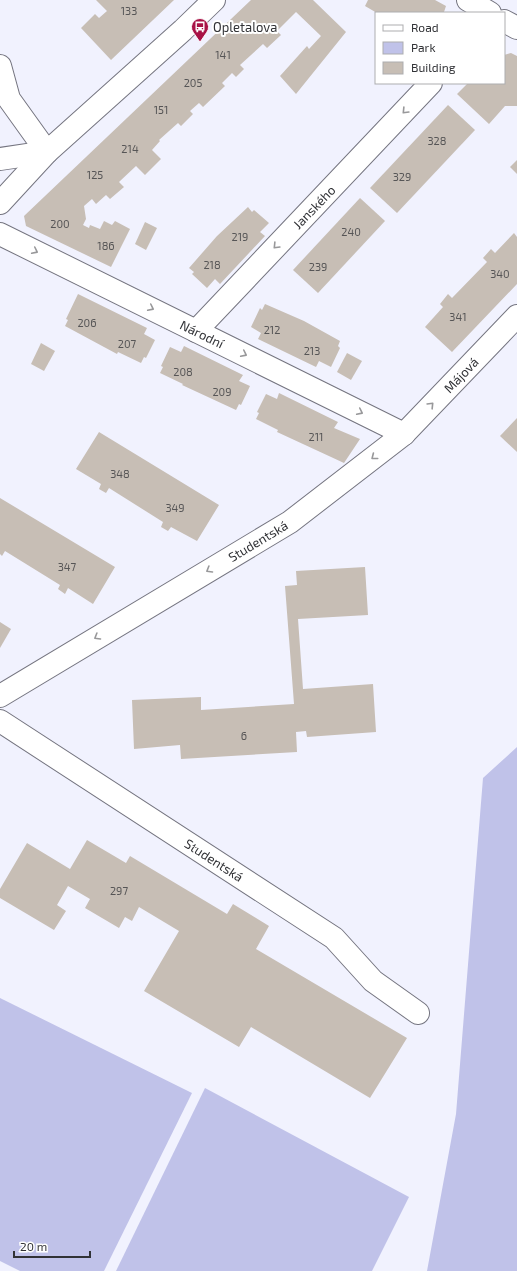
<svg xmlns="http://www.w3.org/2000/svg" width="517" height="1271" font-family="'Exo 2',sans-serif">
  <rect width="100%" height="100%" fill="#f1f2fe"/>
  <!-- green -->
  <g fill="#c0c2e9">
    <polygon points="517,747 517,1271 427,1271 456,1114 483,778"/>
    <polygon points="0,998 192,1093 104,1271 20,1271 0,1261"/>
    <polygon points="205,1088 409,1197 372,1271 116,1271"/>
  </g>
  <!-- building -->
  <g fill="#c7beb5">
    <polygon points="96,0 174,0 111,60 81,28 95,14 99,18 107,11"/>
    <polygon points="251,0 313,0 346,32 296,94 280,76 307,46 309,49 321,36 296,12 277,31 281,35 267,48 263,44 240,65 244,69 236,77 232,73 222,83 225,86 203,107 199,103 190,111 193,114 181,126 178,123 159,140 160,141 152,150 161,159 145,175 136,166 119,182 124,187 110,199 106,195 96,204 92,199 84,206 86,219 83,225 89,228 90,225 100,229 104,221 112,225 115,221 130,229 111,267 26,226 24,216"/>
    <polygon points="368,0 435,0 446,6 444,12 446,13 377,13 365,6"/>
    <polygon points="511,53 517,56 517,106 505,106 489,124 457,94 468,83 504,83 504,55"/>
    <polygon points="448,105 475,130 397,213 370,188"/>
    <polygon points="517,160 517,174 510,167"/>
    <polygon points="360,198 385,221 318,293 293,270"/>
    <polygon points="248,207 252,212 254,210 269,223 260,232 265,236 220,284 215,279 207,288 192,274 194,272 189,268 217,236"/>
    <polygon points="145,222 157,228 146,250 135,244"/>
    <polygon points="514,233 517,237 517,284 452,352 425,327 443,307 440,304 448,294 452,298 487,262 483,258 491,249 495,253"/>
    <polygon points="78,294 147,328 144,334 155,340 146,358 144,357 141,363 118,352 117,354 65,326 68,320 66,319"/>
    <polygon points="265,304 304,321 340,341 338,346 340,348 331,367 319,361 316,367 258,339 261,333 251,327 260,308 262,310"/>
    <polygon points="41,343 55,351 44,371 31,364"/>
    <polygon points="184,346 243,375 239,381 250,386 241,405 239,404 236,410 182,385 183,384 160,373 163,367 161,366 170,347 181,352"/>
    <polygon points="347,353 362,361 351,380 337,372"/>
    <polygon points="279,393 338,422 334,428 360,439 344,463 277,432 278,430 256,419 259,413 257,412 266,394 277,399"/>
    <polygon points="517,418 517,452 500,436"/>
    <polygon points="99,432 219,505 197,541 171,527 168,531 161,527 163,522 109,488 106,493 99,489 101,484 76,469"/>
    <polygon points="0,498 115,567 93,604 68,588 65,594 58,589 60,585 5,551 2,556 0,554"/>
    <polygon points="365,567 368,615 298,619 303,689 373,684 376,732 307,737 306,731 296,732 297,752 181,759 180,745 134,749 132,700 201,697 201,710 294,704 285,586 297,585 296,571"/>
    <polygon points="0,622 11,629 0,648"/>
    <polygon points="87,840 126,863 130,856 227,914 233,904 269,926 256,949 407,1038 370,1098 251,1027 239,1047 144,991 179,931 139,907 132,921 125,917 119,928 85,908 90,899 68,886 57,905 66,911 54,930 0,898 0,889 27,843 70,869"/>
  </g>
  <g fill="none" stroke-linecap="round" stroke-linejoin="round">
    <defs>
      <g id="street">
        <polyline points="468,0 490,13"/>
        <polyline points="504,21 517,28"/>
        <polyline points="0,66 9,99 47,152 0,203"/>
        <polyline points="0,234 404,434"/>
        <polyline points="196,331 431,83"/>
        <polyline points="0,696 290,522 404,434 517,316"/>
        <polyline points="0,721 334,938 373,981 418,1013"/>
      </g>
      <polyline id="secondary" points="0,159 47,152 183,30 214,0"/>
    </defs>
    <!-- street casing -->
    <use href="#street" stroke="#757580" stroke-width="24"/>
    <!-- secondary casing -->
    <use href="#secondary" stroke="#757580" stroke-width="24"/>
    <!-- street -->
    <use href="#street" stroke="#fff" stroke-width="22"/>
    <!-- secondary -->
    <use href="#secondary" stroke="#fff" stroke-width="22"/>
  </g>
  <!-- one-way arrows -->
  <defs><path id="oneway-chevron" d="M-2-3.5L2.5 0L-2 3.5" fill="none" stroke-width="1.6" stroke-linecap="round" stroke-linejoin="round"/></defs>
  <g stroke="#98989a">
    <use href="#oneway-chevron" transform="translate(405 111) rotate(134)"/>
    <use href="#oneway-chevron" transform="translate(276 246) rotate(134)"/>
    <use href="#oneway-chevron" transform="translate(35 251) rotate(26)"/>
    <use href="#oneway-chevron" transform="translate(151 308) rotate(26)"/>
    <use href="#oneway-chevron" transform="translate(244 354) rotate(26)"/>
    <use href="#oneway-chevron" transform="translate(431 405) rotate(-46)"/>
    <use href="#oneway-chevron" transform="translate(360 412) rotate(26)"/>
    <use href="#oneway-chevron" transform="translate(374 457) rotate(142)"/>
    <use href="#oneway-chevron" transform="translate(209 570) rotate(149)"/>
    <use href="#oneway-chevron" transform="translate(97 637) rotate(149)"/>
  </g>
  <!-- icons -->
  <defs>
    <symbol id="bus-pin" viewBox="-11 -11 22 30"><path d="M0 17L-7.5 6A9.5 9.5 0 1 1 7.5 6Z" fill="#a81246" stroke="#fff"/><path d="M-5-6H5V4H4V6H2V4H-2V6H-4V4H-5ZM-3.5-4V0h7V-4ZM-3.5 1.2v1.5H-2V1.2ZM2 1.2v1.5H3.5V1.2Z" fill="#fff"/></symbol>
  </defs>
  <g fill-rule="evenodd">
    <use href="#bus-pin" x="190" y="17" width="20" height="27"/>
  </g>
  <g text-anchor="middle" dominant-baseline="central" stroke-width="4" stroke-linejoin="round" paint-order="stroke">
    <!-- number labels -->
    <g font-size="11" fill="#565556">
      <text x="129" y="10">133</text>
      <text x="223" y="54">141</text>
      <text x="193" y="82">205</text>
      <text x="161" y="109">151</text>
      <text x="437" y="140">328</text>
      <text x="130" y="148">214</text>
      <text x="95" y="174">125</text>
      <text x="402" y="176">329</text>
      <text x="60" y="223">200</text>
      <text x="351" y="231">240</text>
      <text x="240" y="236">219</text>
      <text x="106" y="245">186</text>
      <text x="212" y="264">218</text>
      <text x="318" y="266">239</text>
      <text x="500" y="273">340</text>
      <text x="458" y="316">341</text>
      <text x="87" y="322">206</text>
      <text x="272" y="329">212</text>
      <text x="127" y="343">207</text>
      <text x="312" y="350">213</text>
      <text x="183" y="371">208</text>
      <text x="222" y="391">209</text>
      <text x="316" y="436">211</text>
      <text x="120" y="473">348</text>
      <text x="175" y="507">349</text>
      <text x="67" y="566">347</text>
      <text x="244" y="735">6</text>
      <text x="119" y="890">297</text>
    </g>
    <!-- poi labels -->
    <g font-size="13" fill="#313236" stroke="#fff" text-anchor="start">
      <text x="213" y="27">Opletalova</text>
    </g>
    <!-- street labels -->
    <g font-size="13" fill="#313236" stroke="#fff">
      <text transform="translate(314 207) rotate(-46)">Janského</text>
      <text transform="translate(202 334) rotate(26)">Národní</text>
      <text transform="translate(461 375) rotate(-46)">Májová</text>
      <text transform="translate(258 541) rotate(-31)">Studentská</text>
      <text transform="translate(214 860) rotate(33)">Studentská</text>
    </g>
  </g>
  <!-- legend -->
  <rect x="375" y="12" width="130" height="72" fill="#ffffff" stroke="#adadaf"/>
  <rect x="383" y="25" width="20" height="6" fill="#ffffff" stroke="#adadaf"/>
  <text x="411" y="32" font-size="12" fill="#313236">Road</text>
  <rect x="383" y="42" width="20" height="12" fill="#c0c2e9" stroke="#adadaf"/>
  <text x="411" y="52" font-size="12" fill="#313236">Park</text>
  <rect x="383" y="62" width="20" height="12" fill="#c7beb5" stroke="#adadaf"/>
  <text x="411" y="72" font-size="12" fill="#313236">Building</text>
  <!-- scale -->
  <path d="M14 1251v6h76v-6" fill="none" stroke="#313236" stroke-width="2"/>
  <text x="20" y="1251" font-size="12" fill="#313236" stroke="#ffffff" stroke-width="3" paint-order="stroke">20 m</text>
</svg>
